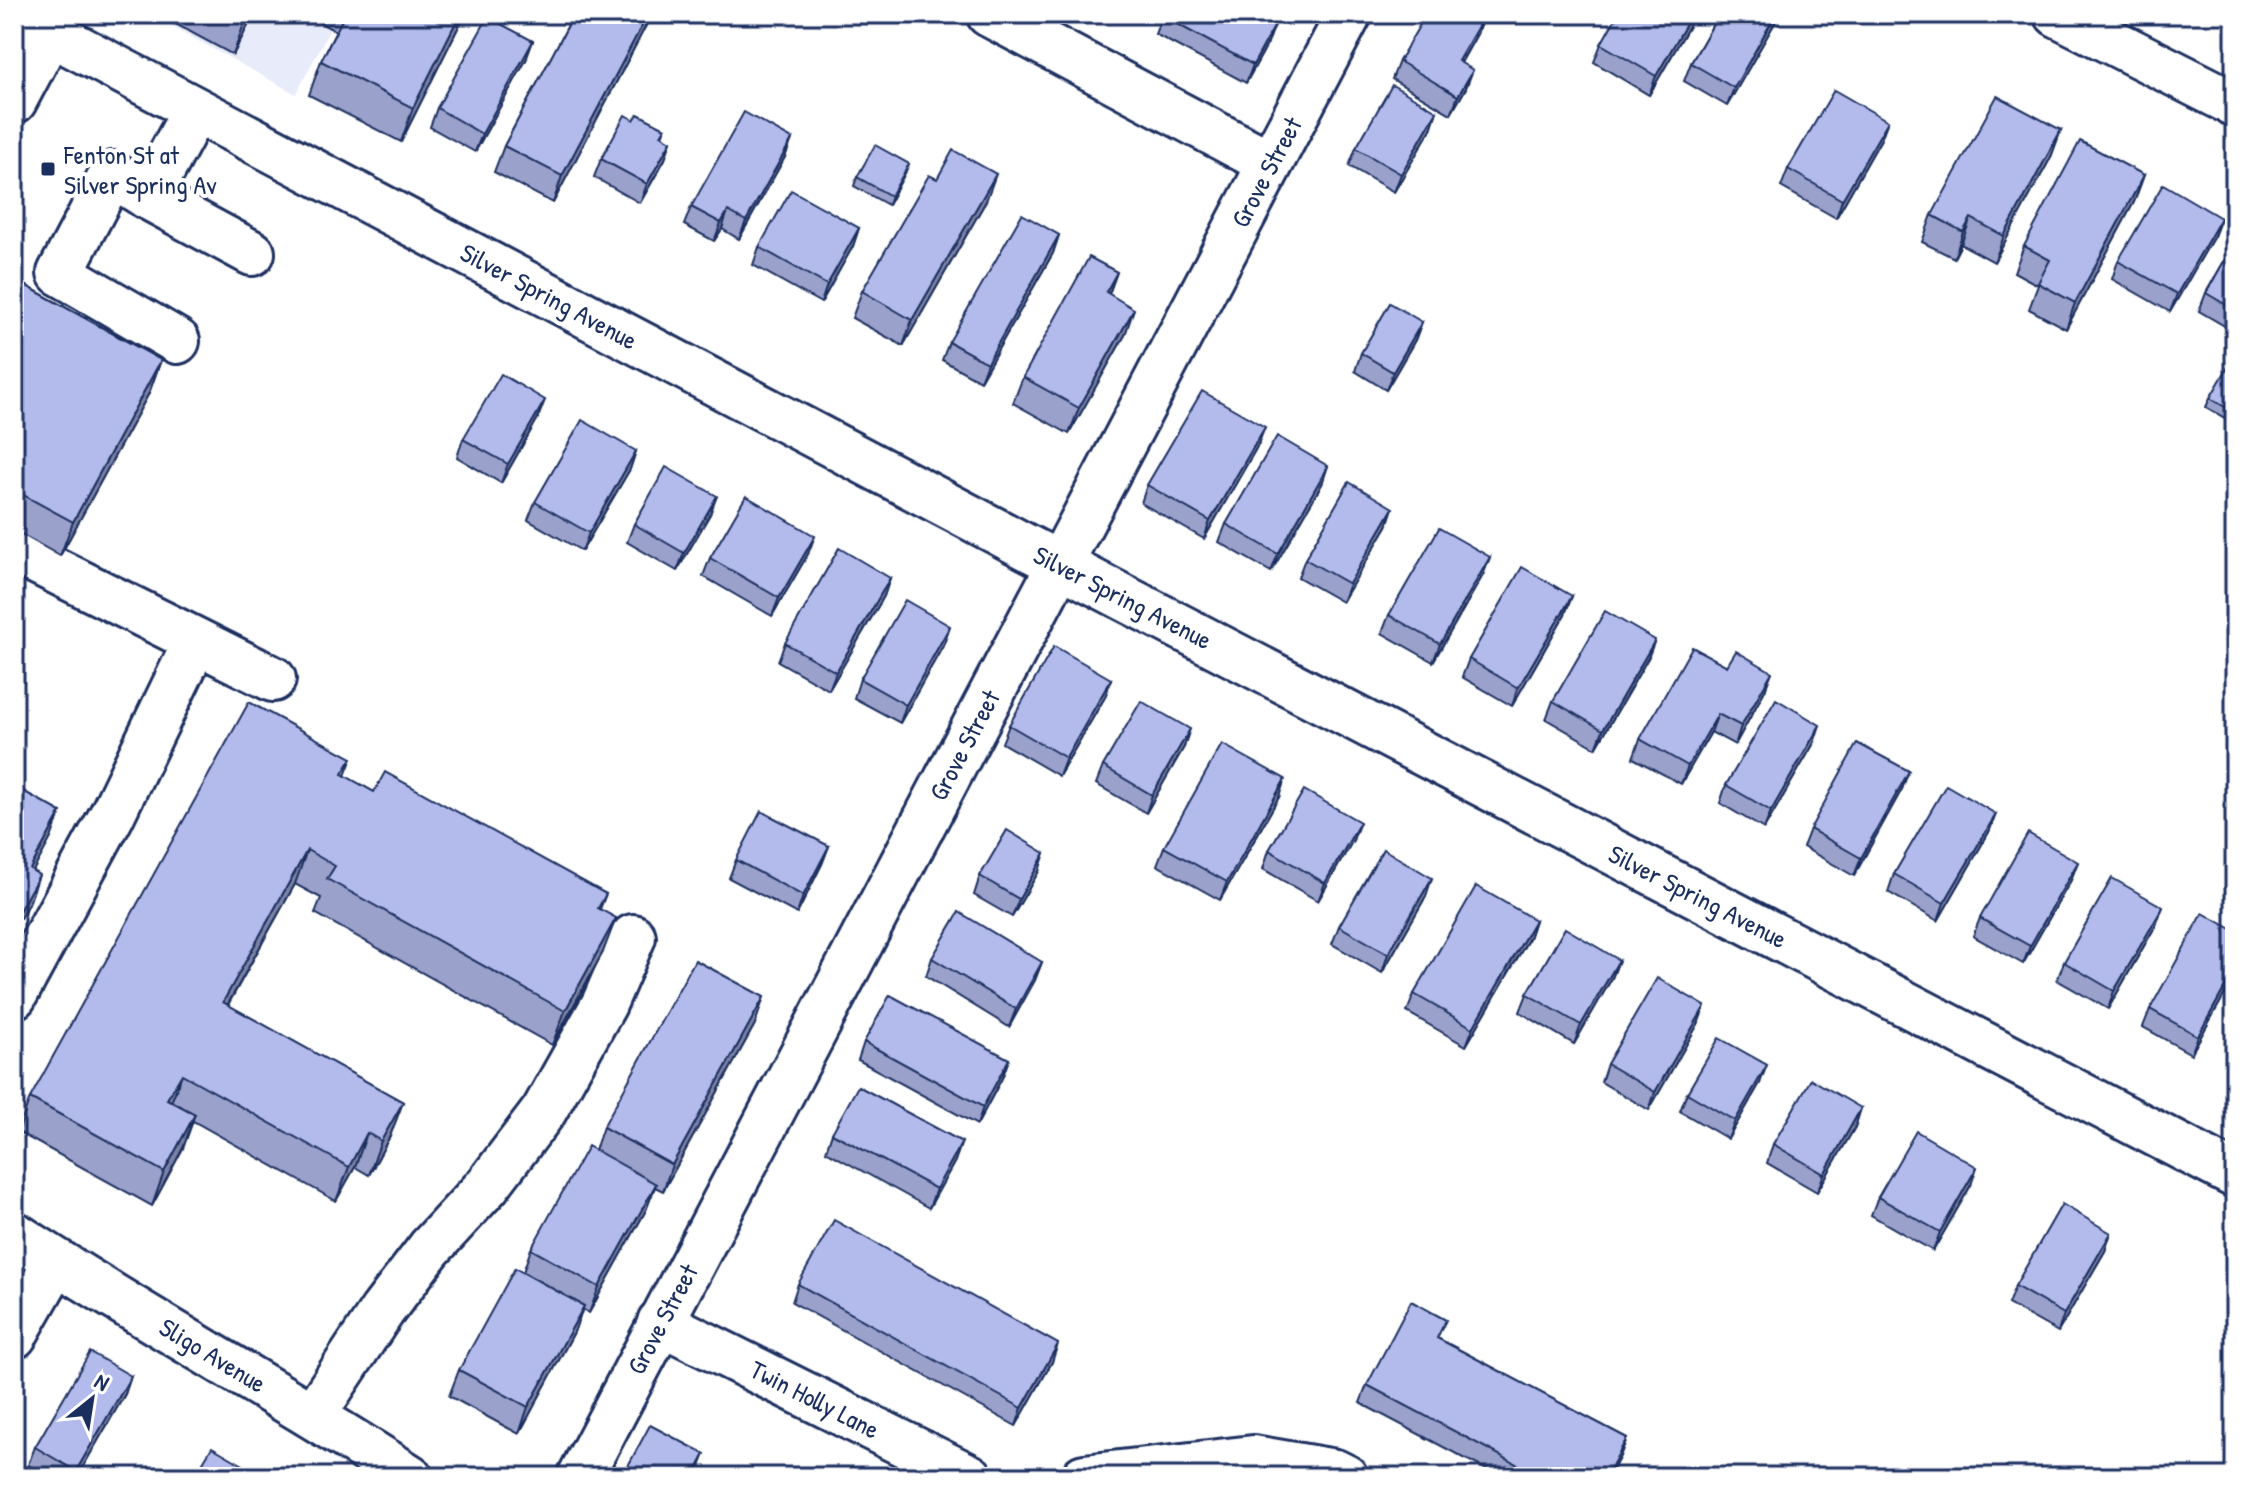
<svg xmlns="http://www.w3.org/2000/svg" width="2249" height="1491" font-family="'Patrick Hand',sans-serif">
  <rect width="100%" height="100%" fill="#fff"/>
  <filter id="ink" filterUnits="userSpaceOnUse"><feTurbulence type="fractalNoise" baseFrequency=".0125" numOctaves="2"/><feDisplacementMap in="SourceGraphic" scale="16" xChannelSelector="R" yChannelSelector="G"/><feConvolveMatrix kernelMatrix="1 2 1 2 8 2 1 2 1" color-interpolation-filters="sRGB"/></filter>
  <g filter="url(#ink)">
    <!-- built -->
    <polygon fill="#e8ebf9" points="149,14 338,14 296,94"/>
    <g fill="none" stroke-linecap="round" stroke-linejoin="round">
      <defs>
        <g id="minor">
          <polyline points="14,14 1034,551 2235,1175"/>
          <polyline points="989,14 1270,163"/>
          <polyline points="2057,14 2235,104"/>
          <polyline points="14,101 60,14"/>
          <polyline points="148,197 195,110"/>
          <polyline points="177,341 60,273 112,174 148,197 252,253"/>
          <polyline points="14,550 273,679"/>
          <polyline points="14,996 112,815 196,641"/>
          <path d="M14,1234C144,1319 280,1393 410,1477"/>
          <polyline points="660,1322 970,1477"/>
          <polyline points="14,1336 56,1262"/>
          <polyline points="313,1415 382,1311 430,1248 488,1185 544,1111 604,1004 633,937"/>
          <polyline points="580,1477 1349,14"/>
          <polyline points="1084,1477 1253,1458 1335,1472 1345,1477"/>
        </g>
      </defs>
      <!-- minor casing -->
      <use href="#minor" stroke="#1b2f5e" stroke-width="50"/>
      <!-- minor -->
      <use href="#minor" stroke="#fff" stroke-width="44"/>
    </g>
    <!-- wall -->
    <g fill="#9aa1cb" stroke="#1b2f5e" stroke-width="2">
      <polygon points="157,14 254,14 233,55"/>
      <polygon points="302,14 465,14 401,142 309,95 321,61 336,31"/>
      <polygon points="574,14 652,14 553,203 494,172 504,146"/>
      <polygon points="1696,14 1649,95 1594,62 1601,44"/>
      <polygon points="1719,14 1780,14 1727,106 1684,81 1691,63"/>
      <polygon points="1162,16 1268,43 1246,83 1155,34"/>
      <polygon points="1477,34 1461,63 1466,88 1451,114 1392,79 1399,61"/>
      <polygon points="526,60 475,152 430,127 437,108"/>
      <polygon points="1437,111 1431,129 1394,192 1349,166 1356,148"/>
      <polygon points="634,120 665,128 662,136 671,141 665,159 640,203 594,177 601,159"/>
      <polygon points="2061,130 2051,157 1994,262 1961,244 1954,258 1922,242 1932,215"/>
      <polygon points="792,139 785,157 739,239 722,229 714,241 684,225 691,207"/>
      <polygon points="1881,139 1836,218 1781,187 1788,169"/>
      <polygon points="905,173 888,205 854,186 857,177"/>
      <polygon points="2144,175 2134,202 2066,329 2029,309 2038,285 2014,272 2024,246"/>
      <polygon points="937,179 986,201 903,346 852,318 862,291"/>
      <polygon points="2221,218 2214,236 2170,312 2112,279 2118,261"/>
      <polygon points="859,228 853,246 821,303 753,265 759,247"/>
      <polygon points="1059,235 1053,253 980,381 942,360 949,342"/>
      <polygon points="2235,242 2235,332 2199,311 2206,293"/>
      <polygon points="1117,272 1109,294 1125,335 1069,434 1013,403 1023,377"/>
      <polygon points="14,279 161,360 149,393 60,556 14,530"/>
      <polygon points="1422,322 1415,340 1386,390 1355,371 1361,353"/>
      <polygon points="2235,364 2235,424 2206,407 2210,398"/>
      <polygon points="538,418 501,483 457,457 463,439"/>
      <polygon points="1258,445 1204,539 1141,503 1147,485"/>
      <polygon points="636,451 630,469 582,551 528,520 535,502"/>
      <polygon points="1322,484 1271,572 1219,542 1226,524"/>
      <polygon points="710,514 677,571 627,542 634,524"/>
      <polygon points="1387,526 1342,602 1298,577 1305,559"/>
      <polygon points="808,554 772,616 703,576 710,558"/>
      <polygon points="1490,557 1483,575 1433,662 1382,633 1389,615"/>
      <polygon points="890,578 884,596 829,690 778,661 785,643"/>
      <polygon points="1572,596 1565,614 1512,706 1462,677 1469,659"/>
      <polygon points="944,644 900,723 854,698 860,679"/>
      <polygon points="1648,658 1596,748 1546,719 1553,701"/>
      <polygon points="1111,679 1105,697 1059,776 1002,743 1009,725"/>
      <polygon points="1765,690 1735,745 1711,732 1681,784 1633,758 1640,739"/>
      <polygon points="1814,743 1764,829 1720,803 1726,785"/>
      <polygon points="1184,747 1146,813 1096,784 1103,766"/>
      <polygon points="352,758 345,776 374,792 606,894 600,909 603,952 552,1045 315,913 321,898 295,884 228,1005 403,1102 390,1136 369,1175 355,1167 336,1201 193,1121 183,1148 152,1206 18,1132 30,1098"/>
      <polygon points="1902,789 1854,876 1803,847 1810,829"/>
      <polygon points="1279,797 1220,900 1157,865 1164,847"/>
      <polygon points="1996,814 1989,832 1938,921 1888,892 1894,874"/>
      <polygon points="1353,840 1318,901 1263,869 1269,850"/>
      <polygon points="829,846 822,864 797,914 729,878 736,860"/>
      <polygon points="1039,871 1012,917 974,895 980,876"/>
      <polygon points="2071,880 2023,964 1973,936 1980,918"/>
      <polygon points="1426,896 1382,973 1332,944 1339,926"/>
      <polygon points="1535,920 1529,938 1466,1046 1407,1012 1414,994"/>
      <polygon points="2156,925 2108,1009 2057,980 2064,962"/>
      <polygon points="2235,931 2235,976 2191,1054 2143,1027 2150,1009"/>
      <polygon points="932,958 1042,962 1035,980 1009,1027 926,976"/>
      <polygon points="1619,960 1612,978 1574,1044 1520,1012 1527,994"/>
      <polygon points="755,1024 663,1191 655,1187 646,1210 589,1313 582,1309 574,1332 519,1434 449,1396 459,1370 523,1272 531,1249 595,1150 603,1127"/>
      <polygon points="1698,1024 1649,1110 1601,1082 1607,1064"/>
      <polygon points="864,1042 1009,1059 1002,1078 977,1125 858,1060"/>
      <polygon points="2235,1050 2235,1074 2227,1070"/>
      <polygon points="1760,1083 1728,1139 1680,1111 1687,1093"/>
      <polygon points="1861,1108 1855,1127 1817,1192 1767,1163 1773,1144"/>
      <polygon points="832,1133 955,1161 929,1208 826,1151"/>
      <polygon points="1971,1185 1933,1251 1871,1215 1878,1197"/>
      <polygon points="2105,1251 2058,1332 2008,1304 2015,1286"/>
      <polygon points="798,1284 1052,1362 1016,1426 792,1302"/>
      <polygon points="1439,1339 1627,1438 1620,1456 1609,1477 1500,1477 1360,1403 1367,1385"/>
      <polygon points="131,1376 125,1394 77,1477 49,1477 28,1465 35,1447"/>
    </g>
    <!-- shaded-wall -->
    <g fill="#7d83a5" stroke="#1b2f5e" stroke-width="2">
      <polygon points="249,14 254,14 233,55 245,21"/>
      <polygon points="460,14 465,14 401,142 413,108"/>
      <polygon points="648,14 652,14 553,203 562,176"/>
      <polygon points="1692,14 1696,14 1649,95 1656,76"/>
      <polygon points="1776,14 1780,14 1727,106 1734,88"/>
      <polygon points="1484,16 1477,34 1451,79 1458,61"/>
      <polygon points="1275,25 1268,43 1246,83 1253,65"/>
      <polygon points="533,41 526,60 475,152 482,134"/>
      <polygon points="1473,70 1466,88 1451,114 1458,96"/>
      <polygon points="1437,111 1431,129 1394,192 1401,174"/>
      <polygon points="1888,121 1881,139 1836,218 1842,200"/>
      <polygon points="2061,130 2051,157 1994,262 2004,236"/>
      <polygon points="792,139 785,157 739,239 746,221"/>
      <polygon points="671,141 665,159 640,203 647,184"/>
      <polygon points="909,164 905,173 888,205 891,196"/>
      <polygon points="996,174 986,201 903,346 912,320"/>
      <polygon points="2144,175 2134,202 2066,329 2075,303"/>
      <polygon points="728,211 722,229 714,241 721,223"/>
      <polygon points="1971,218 1961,244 1954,258 1963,232"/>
      <polygon points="2221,218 2214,236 2170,312 2177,294"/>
      <polygon points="859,228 853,246 821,303 827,285"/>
      <polygon points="1059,235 1053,253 980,381 987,363"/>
      <polygon points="1117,272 1107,299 1106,292"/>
      <polygon points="1134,309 1125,335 1069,434 1079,408"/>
      <polygon points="1422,322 1415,340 1386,390 1393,372"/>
      <polygon points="161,360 149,393 60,556 73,522"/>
      <polygon points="545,400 538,418 501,483 508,464"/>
      <polygon points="1265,427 1258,445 1204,539 1210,521"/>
      <polygon points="636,451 630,469 582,551 589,533"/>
      <polygon points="1328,466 1322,484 1271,572 1278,554"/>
      <polygon points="717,496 710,514 677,571 684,553"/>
      <polygon points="1393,508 1387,526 1342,602 1349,584"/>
      <polygon points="815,536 808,554 772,616 779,598"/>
      <polygon points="1490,557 1483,575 1433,662 1440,644"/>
      <polygon points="890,578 884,596 829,690 836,672"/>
      <polygon points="1572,596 1565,614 1512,706 1518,688"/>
      <polygon points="950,626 944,644 900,723 906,705"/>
      <polygon points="1655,640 1648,658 1596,748 1603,730"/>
      <polygon points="1772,672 1765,690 1735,745 1741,726"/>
      <polygon points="1111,679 1105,697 1059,776 1066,758"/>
      <polygon points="1718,714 1711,732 1681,784 1688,766"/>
      <polygon points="1820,725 1814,743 1764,829 1771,811"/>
      <polygon points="1190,729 1184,747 1146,813 1152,795"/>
      <polygon points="1909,771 1902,789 1854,876 1861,858"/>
      <polygon points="1285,779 1279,797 1220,900 1227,882"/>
      <polygon points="61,812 51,838 20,895 30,869"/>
      <polygon points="1996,814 1989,832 1938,921 1944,903"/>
      <polygon points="1360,822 1353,840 1318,901 1325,883"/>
      <polygon points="829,846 822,864 797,914 803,896"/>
      <polygon points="307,850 295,884 210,1036 223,1002"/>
      <polygon points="1045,853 1039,871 1012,917 1019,899"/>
      <polygon points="2078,862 2071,880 2023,964 2030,946"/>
      <polygon points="39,875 30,901 14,929 14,920"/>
      <polygon points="1432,878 1426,896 1382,973 1388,954"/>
      <polygon points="2163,907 2156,925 2108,1009 2114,991"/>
      <polygon points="616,918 603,952 552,1045 565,1011"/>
      <polygon points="1535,920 1529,938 1466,1046 1473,1028"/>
      <polygon points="1619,960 1612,978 1574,1044 1581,1025"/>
      <polygon points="1042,962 1035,980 1009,1027 1016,1009"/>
      <polygon points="2235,969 2235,976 2191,1054 2198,1036"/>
      <polygon points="764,997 755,1024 663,1191 672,1165"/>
      <polygon points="1705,1006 1698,1024 1649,1110 1655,1092"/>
      <polygon points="1009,1059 1002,1078 977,1125 983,1107"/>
      <polygon points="1767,1065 1760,1083 1728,1139 1735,1121"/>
      <polygon points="182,1074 169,1108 167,1099"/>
      <polygon points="403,1102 390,1136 369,1175 381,1141"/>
      <polygon points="1861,1108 1855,1127 1817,1192 1824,1174"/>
      <polygon points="195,1114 183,1148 152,1206 164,1172"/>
      <polygon points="367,1133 355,1167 336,1201 349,1167"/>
      <polygon points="962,1142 955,1161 929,1208 936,1189"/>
      <polygon points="1977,1167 1971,1185 1933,1251 1940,1232"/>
      <polygon points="656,1184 646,1210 589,1313 599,1287"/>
      <polygon points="2111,1233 2105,1251 2058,1332 2064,1314"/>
      <polygon points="584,1306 574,1332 519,1434 528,1407"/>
      <polygon points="1058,1344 1052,1362 1016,1426 1022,1408"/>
      <polygon points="131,1376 125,1394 77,1477 74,1477 76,1471"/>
      <polygon points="1627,1438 1620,1456 1609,1477 1606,1477"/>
      <polygon points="705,1454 696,1477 693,1477"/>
    </g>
    <!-- building -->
    <g fill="#b3bbec" stroke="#1b2f5e" stroke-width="2">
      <polygon points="232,14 249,14 245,21"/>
      <polygon points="345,14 460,14 413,108 321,61"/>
      <polygon points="574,14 648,14 562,176 504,146"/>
      <polygon points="1163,14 1254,14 1275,25 1253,65 1162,16"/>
      <polygon points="1426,14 1481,14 1484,16 1458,61 1473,70 1458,96 1399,61"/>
      <polygon points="1618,14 1692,14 1656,76 1601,44"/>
      <polygon points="1719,14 1776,14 1734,88 1691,63"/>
      <polygon points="488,17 533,41 482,134 437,108"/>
      <polygon points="1392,85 1437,111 1401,174 1356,148"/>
      <polygon points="1834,90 1888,121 1842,200 1788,169"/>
      <polygon points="1997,96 2061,130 2004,236 1971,218 1963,232 1932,215"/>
      <polygon points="744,112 792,139 746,221 728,211 721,223 691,207"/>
      <polygon points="638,114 665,128 661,135 671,141 647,184 601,159 625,115 634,120"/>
      <polygon points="2080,141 2144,175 2075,303 2038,283 2050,260 2024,246"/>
      <polygon points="875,145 909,164 891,196 857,177"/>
      <polygon points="953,150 996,174 912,320 862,291 929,175 937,179"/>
      <polygon points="2163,184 2221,218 2177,294 2118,261"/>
      <polygon points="791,190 859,228 827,285 759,247"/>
      <polygon points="1022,214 1059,235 987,363 949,342"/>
      <polygon points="2235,242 2235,310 2206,293"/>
      <polygon points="1089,257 1117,272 1106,292 1134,309 1079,408 1023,377"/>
      <polygon points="14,279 161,360 73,522 14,490"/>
      <polygon points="1390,303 1422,322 1393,372 1361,353"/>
      <polygon points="2231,362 2235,364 2235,413 2210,398"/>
      <polygon points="501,374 545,400 508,464 463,439"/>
      <polygon points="1202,391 1265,427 1210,521 1147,485"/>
      <polygon points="582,420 636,451 589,533 535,502"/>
      <polygon points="1277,436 1328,466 1278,554 1226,524"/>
      <polygon points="666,467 717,496 684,553 634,524"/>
      <polygon points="1349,482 1393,508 1349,584 1305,559"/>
      <polygon points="746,496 815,536 779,598 710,558"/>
      <polygon points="1439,528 1490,557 1440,644 1389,615"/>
      <polygon points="839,548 890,578 836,672 785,643"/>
      <polygon points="1522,567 1572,596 1518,688 1469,659"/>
      <polygon points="905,600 950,626 906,705 860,679"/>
      <polygon points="1605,611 1655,640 1603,730 1553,701"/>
      <polygon points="1054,646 1111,679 1066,758 1009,725"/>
      <polygon points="1692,647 1727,666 1736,651 1772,672 1741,726 1718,714 1688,766 1640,739"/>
      <polygon points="1776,699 1820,725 1771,811 1726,785"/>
      <polygon points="1141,701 1190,729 1152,795 1103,766"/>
      <polygon points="249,702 352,758 342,774 374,792 385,772 606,894 598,908 616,918 565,1011 327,879 335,866 307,850 223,1002 403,1102 381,1141 367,1133 349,1167 182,1074 167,1099 195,1114 164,1172 30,1098"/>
      <polygon points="1857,743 1909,771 1861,858 1810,829"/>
      <polygon points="1222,744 1285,779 1227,882 1164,847"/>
      <polygon points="1946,785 1996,814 1944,903 1894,874"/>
      <polygon points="14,786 61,812 30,869 39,875 14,920"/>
      <polygon points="1304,790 1360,822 1325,883 1269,850"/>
      <polygon points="761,811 829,846 803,896 736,860"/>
      <polygon points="1007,830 1045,853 1019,899 980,876"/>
      <polygon points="2028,833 2078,862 2030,946 1980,918"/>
      <polygon points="1383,849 1432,878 1388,954 1339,926"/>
      <polygon points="2112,878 2163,907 2114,991 2064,962"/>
      <polygon points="1476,886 1535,920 1473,1028 1414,994"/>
      <polygon points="959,912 1042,962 1016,1009 932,958"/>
      <polygon points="2203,913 2235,931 2235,969 2198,1036 2150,1009"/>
      <polygon points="1565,928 1619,960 1581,1025 1527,994"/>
      <polygon points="695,960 764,997 672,1165 603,1127"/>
      <polygon points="1657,978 1705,1006 1655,1092 1607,1064"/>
      <polygon points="890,995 1009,1059 983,1107 864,1042"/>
      <polygon points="1719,1038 1767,1065 1735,1121 1687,1093"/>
      <polygon points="1811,1079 1861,1108 1824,1174 1773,1144"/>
      <polygon points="858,1086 962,1142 936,1189 832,1133"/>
      <polygon points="1916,1131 1977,1167 1940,1232 1878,1197"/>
      <polygon points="588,1146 656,1184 599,1287 531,1249"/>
      <polygon points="2062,1204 2111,1233 2064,1314 2015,1286"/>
      <polygon points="834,1220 1058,1344 1022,1408 798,1284"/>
      <polygon points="515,1268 584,1306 528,1407 459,1370"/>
      <polygon points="1411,1301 1446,1320 1437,1338 1627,1438 1606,1477 1541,1477 1367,1385"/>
      <polygon points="90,1352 131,1376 76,1471 35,1447"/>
      <polygon points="650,1425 705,1454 693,1477 622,1477"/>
      <polygon points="212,1447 264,1477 194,1477"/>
      <polygon points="738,1471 748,1477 734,1477"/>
    </g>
  </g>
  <!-- markers -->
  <rect fill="#1b2f5e" stroke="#fff" stroke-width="3" x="40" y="161" width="16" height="16" rx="4"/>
  <g text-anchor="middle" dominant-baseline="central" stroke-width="8" stroke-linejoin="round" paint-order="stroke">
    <!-- poi labels -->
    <g font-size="26" fill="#1b2f5e" stroke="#fff" text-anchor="start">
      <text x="64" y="154">Fenton St at<tspan x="64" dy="30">Silver Spring Av</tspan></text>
    </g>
    <!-- street labels -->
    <g font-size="26" fill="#1b2f5e" stroke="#fff">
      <text transform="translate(1266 172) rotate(-62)">Grove Street</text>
      <text transform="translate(549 296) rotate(28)">Silver Spring Avenue</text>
      <text transform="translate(1123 597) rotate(27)">Silver Spring Avenue</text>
      <text transform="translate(964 745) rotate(-62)">Grove Street</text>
      <text transform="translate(1698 896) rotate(27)">Silver Spring Avenue</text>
      <text transform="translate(662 1319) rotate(-62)">Grove Street</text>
      <text transform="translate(213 1355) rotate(31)">Sligo Avenue</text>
      <text transform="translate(815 1399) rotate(27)">Twin Holly Lane</text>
    </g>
  </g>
  <!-- margin -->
  <rect width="2249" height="1491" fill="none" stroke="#fff" stroke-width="48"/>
  <rect x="24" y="24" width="2201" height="1443" fill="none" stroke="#1b2f5e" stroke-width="3" filter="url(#ink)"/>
  <!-- north arrow -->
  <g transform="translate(92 1399) rotate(30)" stroke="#ffffff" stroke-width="6" paint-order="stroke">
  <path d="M0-6L14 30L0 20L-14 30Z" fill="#1b2f5e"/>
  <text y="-12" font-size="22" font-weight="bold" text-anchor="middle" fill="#1b2f5e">N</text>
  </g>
</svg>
